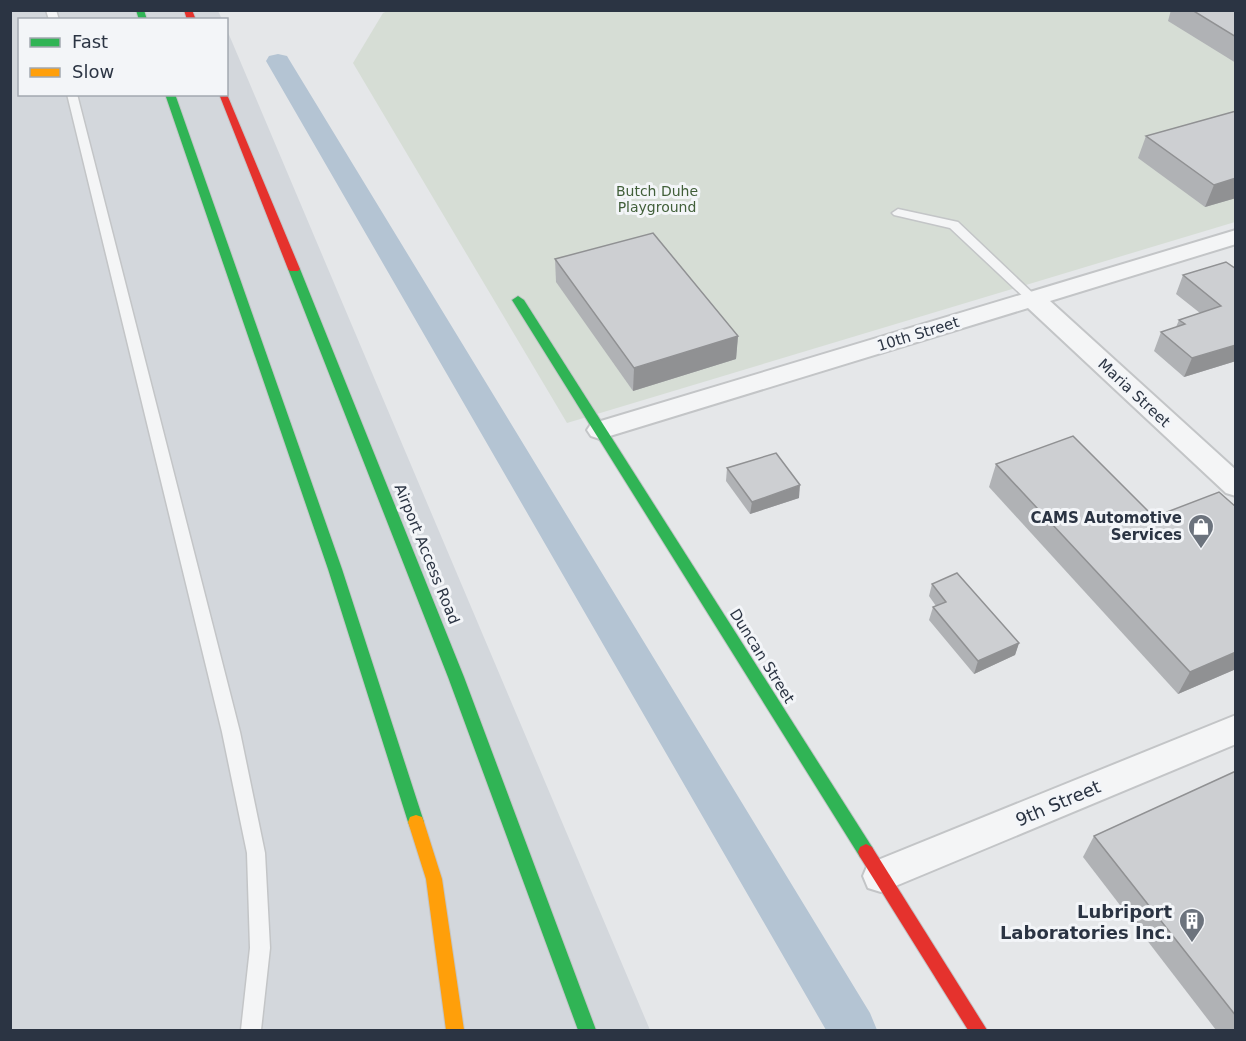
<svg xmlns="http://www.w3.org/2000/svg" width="1246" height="1041" font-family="'DejaVu Sans',sans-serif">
  <rect width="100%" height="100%" fill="#e5e7e9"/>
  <!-- built -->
  <polygon fill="#d3d7dc" points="10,11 218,11 222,19 20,20 20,94 226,94 227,30 650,1030 11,1030"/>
  <!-- green -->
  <polygon fill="#d6ddd5" points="388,11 1235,11 1235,222 567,423 353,63 383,13"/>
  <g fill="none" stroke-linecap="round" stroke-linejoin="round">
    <!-- canal -->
    <polygon fill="#b4c4d3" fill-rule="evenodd" points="278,54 287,56 290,61 870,1013 877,1030 826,1030 266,61 269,56"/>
    <defs>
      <g id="lane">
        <polygon points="46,10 56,10 59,20 49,20"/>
        <polygon points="67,94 77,94 240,732 265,853 270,948 261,1030 241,1030 250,948 247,853 222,732"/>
        <polygon points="898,209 958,222 1039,299 1033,303 1029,302 950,228 894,215 892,213"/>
      </g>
      <g id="street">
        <polygon points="1236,230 1236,244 1050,301 1236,470 1236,496 1226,493 1028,308 600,439 591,436 587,430 591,424"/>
        <polygon points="1236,715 1236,744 881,892 868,888 863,876 868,864"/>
      </g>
      <g id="fast">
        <polygon points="136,10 144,10 147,20 139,20"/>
        <polygon points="165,94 175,94 342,569 424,822 422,827 416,829 410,827 408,822 328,569"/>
        <polygon points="294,266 300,269 464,677 596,1030 578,1030 448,677 288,269"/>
        <polygon points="518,296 524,300 872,847 874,852 872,857 866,860 860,857 512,300"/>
      </g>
      <polygon id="slow" points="416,815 422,817 424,822 442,879 464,1030 446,1030 426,879 408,822 410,817"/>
      <g id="jam">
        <polygon points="184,10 192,10 196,20 187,20"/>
        <polygon points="226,92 300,269 298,271 290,271 288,269 219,94 226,94"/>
        <polygon points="866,844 872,847 987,1030 968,1030 860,857 858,852 860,847"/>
      </g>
    </defs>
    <!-- lane casing -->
    <use href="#lane" stroke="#c3c5c7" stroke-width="3"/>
    <!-- street casing -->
    <use href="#street" stroke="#c3c5c7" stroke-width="4"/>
    <!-- fast casing -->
    <use href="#fast" stroke="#c3c5c7" stroke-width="2"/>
    <!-- slow casing -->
    <use href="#slow" stroke="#c3c5c7" stroke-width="2"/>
    <!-- jam casing -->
    <use href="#jam" stroke="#c3c5c7" stroke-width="2"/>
    <!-- lane -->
    <use href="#lane" fill="#f4f5f6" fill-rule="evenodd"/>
    <!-- street -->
    <use href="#street" fill="#f4f5f6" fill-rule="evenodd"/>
    <!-- fast -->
    <use href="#fast" fill="#30b455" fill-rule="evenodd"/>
    <!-- slow -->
    <use href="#slow" fill="#ff9f0a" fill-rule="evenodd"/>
    <!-- jam -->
    <use href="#jam" fill="#e5322d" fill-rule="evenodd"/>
  </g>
  <!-- wall -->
  <g fill="#b0b2b5">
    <polygon points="1171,10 1236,10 1236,63 1168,21"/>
    <polygon points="1236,111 1236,198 1205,207 1138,158 1146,136"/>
    <polygon points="555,259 738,336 736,359 633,391 556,282"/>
    <polygon points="1226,262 1236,361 1184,377 1154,351 1161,332 1176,327 1179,320 1200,313 1176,294 1183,275"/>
    <polygon points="996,464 1236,669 1178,694 989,487"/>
    <polygon points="727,468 799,498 750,514 726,481"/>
    <polygon points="932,584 1019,643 1015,655 974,674 929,620 933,607 936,606 929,596"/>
    <polygon points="1236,771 1236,1030 1216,1030 1083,857 1094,836"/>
  </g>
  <!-- shaded-wall -->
  <g fill="#909193">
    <polygon points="1236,178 1236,198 1205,207 1214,185"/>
    <polygon points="738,336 736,359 633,391 634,368"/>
    <polygon points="1236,345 1236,361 1184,377 1192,358"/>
    <polygon points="800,485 799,498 750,514 752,502"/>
    <polygon points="1019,643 1015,655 974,674 978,661"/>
    <polygon points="1236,652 1236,669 1178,694 1190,672"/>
  </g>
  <!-- building -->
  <g fill="#cdcfd2" stroke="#909193" stroke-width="1.5">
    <polygon points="1192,10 1236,10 1236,37"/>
    <polygon points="1236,111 1236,178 1214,185 1146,136"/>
    <polygon points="653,233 738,336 634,368 555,259"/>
    <polygon points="1226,262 1236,269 1236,345 1192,358 1161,332 1185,324 1179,320 1221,306 1183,275"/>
    <polygon points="1073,436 1154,517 1219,492 1236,507 1236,652 1190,672 996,464"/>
    <polygon points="776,453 800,485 752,502 727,468"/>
    <polygon points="957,573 1019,643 978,661 933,607 946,602 932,584"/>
    <polygon points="1236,771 1236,1016 1094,836"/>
  </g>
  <!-- icons -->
  <defs>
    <symbol id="shop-pin" viewBox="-11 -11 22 30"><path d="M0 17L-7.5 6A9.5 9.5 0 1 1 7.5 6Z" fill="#6c737d" stroke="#f3f5f8"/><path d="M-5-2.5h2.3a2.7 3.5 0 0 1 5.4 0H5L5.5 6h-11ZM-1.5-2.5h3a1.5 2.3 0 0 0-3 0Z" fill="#fff"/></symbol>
    <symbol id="building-pin" viewBox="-11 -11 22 30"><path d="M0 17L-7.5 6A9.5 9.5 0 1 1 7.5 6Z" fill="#6c737d" stroke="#f3f5f8"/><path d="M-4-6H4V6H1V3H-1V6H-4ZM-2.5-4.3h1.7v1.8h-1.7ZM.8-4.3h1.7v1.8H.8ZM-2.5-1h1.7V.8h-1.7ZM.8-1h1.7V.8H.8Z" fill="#fff"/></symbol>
  </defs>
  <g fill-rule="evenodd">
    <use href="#shop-pin" x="1186" y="512" width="30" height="40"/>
    <use href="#building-pin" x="1177" y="906" width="30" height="40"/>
  </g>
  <g text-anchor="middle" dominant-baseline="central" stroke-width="6" stroke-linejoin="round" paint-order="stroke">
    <!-- far-park labels -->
    <g font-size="14" fill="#415f39" stroke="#f3f5f8">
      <text x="657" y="191">Butch Duhe<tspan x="657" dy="16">Playground</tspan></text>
    </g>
    <!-- street labels -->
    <g font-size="15" fill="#2b3443" stroke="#f3f5f8">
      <text transform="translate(918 334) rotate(-17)">10th Street</text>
      <text transform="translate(1134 393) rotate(43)">Maria Street</text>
      <text transform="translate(427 554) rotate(68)">Airport Access Road</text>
      <text transform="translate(762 656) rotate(58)">Duncan Street</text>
    </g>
    <!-- poi labels -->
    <g font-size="15" font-weight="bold" fill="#2b3443" stroke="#f3f5f8" text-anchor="end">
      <text x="1182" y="518">CAMS Automotive<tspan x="1182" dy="17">Services</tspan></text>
    </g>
    <!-- near-street labels -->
    <g font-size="18" fill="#2b3443" stroke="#f3f5f8">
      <text transform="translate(1058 803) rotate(-23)">9th Street</text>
    </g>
    <!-- near-poi labels -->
    <g font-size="18" font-weight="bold" fill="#2b3443" stroke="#f3f5f8" text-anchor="end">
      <text x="1172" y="911">Lubriport<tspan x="1172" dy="21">Laboratories Inc.</tspan></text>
    </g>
  </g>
  <!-- border -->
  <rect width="1246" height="1041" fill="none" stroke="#2b3443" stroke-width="24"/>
  <!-- legend -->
  <rect x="18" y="18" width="210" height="78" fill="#f3f5f8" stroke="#a3a8b0" stroke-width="1.5"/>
  <rect x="30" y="38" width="30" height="9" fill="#30b455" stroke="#a3a8b0" stroke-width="1.5"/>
  <text x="72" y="48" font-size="18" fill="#2b3443">Fast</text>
  <rect x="30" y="68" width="30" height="9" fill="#ff9f0a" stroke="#a3a8b0" stroke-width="1.5"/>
  <text x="72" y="78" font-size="18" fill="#2b3443">Slow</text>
</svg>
